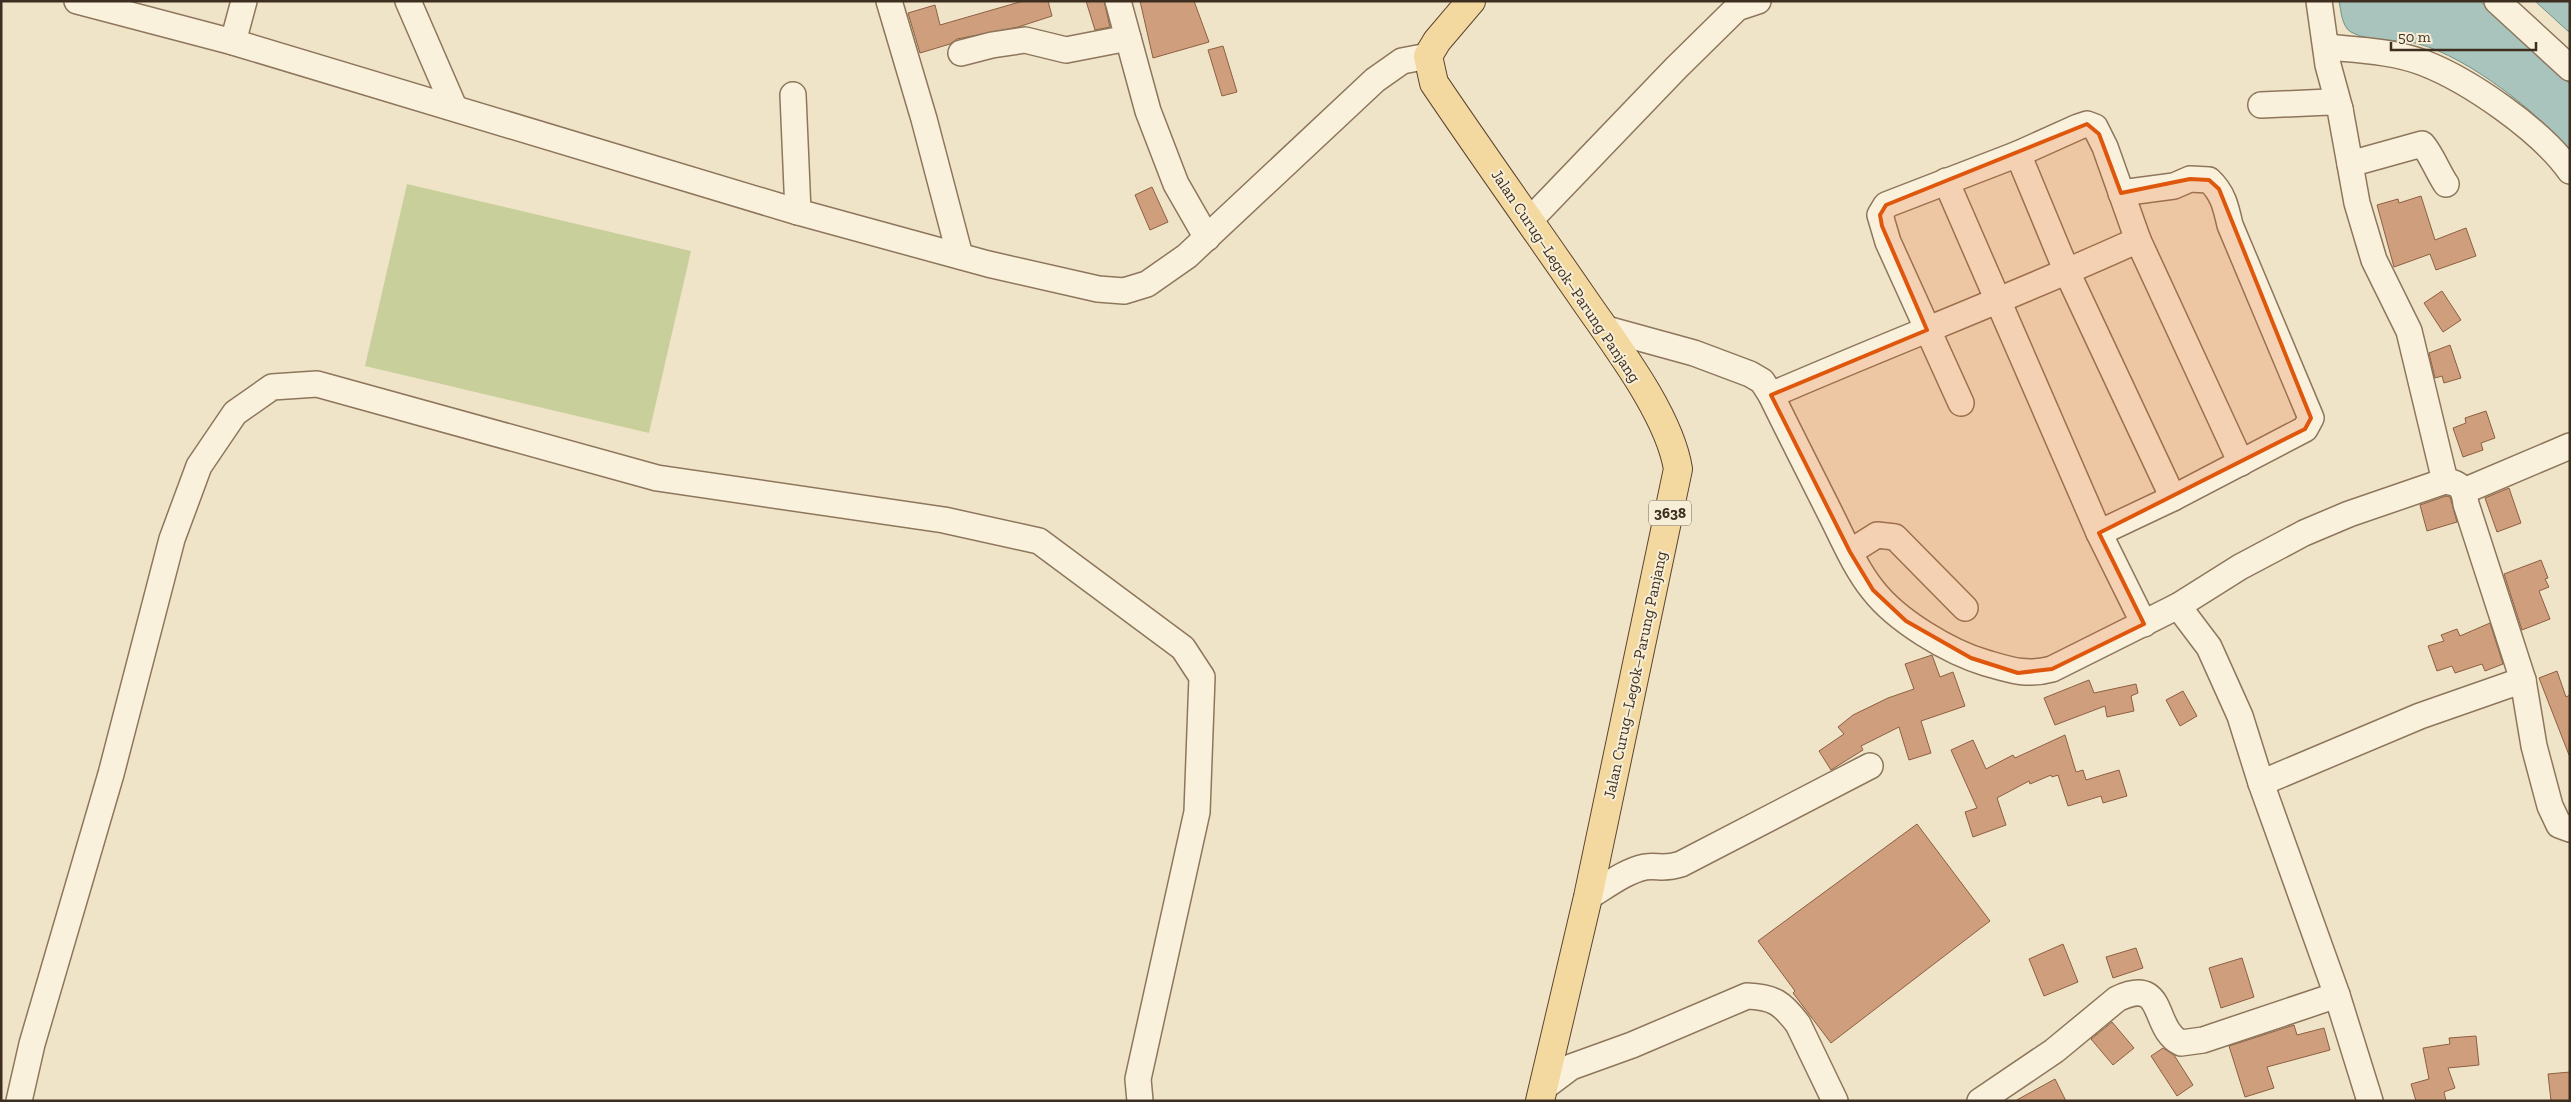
<svg xmlns="http://www.w3.org/2000/svg" width="2571" height="1102" font-family="'Zilla Slab',serif">
  <rect width="100%" height="100%" fill="#f0e4c8"/>
  <!-- green -->
  <polygon fill="#c9cf9b" points="407,184 691,251 649,433 365,366"/>
  <!-- water -->
  <g fill="#a9c4bc" stroke="#6f938a">
    <path d="M2339,1H2480L2570,84V150C2536,111 2469,58 2419,44C2398,38 2370,43 2351,32C2342,27 2341,11 2339,1Z"/>
    <polygon points="2535,1 2570,1 2570,33"/>
  </g>
  <!-- building -->
  <g fill="#cf9f7d" stroke="#8d5f41">
    <polygon points="1023,1 1048,1 1052,16 1018,27 957,39 950,44 920,53 908,13 935,5 940,25"/>
    <polygon points="1086,1 1104,1 1110,27 1095,30"/>
    <polygon points="1140,1 1194,1 1209,42 1153,58"/>
    <polygon points="1223,46 1237,92 1222,96 1208,50"/>
    <polygon points="1152,187 1168,222 1150,230 1135,195"/>
    <polygon points="2421,196 2435,240 2466,228 2476,256 2436,270 2430,254 2394,267 2377,205 2398,199 2399,203"/>
    <polygon points="2442,291 2461,320 2443,332 2424,303"/>
    <polygon points="2450,345 2461,378 2444,383 2442,376 2435,378 2429,353"/>
    <polygon points="2486,411 2495,438 2481,443 2483,450 2463,457 2453,428 2466,423 2465,418"/>
    <polygon points="2509,488 2521,523 2497,532 2485,498"/>
    <polygon points="2446,496 2450,497 2457,522 2427,531 2420,505"/>
    <polygon points="2541,560 2548,578 2545,579 2549,587 2539,591 2550,619 2522,630 2504,574"/>
    <polygon points="2490,623 2503,664 2485,671 2482,664 2455,673 2452,666 2437,671 2428,646 2444,641 2441,635 2457,629 2460,636"/>
    <polygon points="1932,655 1940,677 1953,672 1965,706 1921,721 1931,753 1909,760 1899,727 1861,746 1863,750 1831,770 1819,751 1844,734 1838,727 1853,715 1888,698 1914,689 1905,664"/>
    <polygon points="2557,671 2566,697 2570,695 2569,755 2539,678"/>
    <polygon points="2089,680 2094,693 2136,684 2138,693 2131,696 2134,711 2107,717 2105,706 2055,725 2044,698"/>
    <polygon points="2183,691 2197,716 2180,726 2166,700"/>
    <polygon points="2065,735 2076,772 2083,770 2086,780 2119,770 2127,796 2103,803 2101,796 2068,806 2058,775 2052,777 2051,775 2030,784 2029,781 1997,798 2006,825 1973,837 1965,812 1977,808 1951,750 1973,740 1986,769 2013,755 2015,758"/>
    <polygon points="1917,824 1990,921 1831,1043 1793,993 1795,991 1758,941"/>
    <polygon points="2063,944 2078,982 2044,996 2029,959"/>
    <polygon points="2136,948 2143,968 2113,978 2106,957"/>
    <polygon points="2242,958 2254,997 2221,1008 2209,968"/>
    <polygon points="2112,1022 2134,1048 2113,1065 2091,1039"/>
    <polygon points="2294,1025 2297,1035 2324,1028 2330,1050 2267,1067 2274,1088 2245,1097 2229,1046"/>
    <polygon points="2476,1036 2479,1065 2448,1068 2455,1088 2444,1092 2446,1101 2416,1101 2411,1084 2429,1079 2423,1048 2450,1044 2449,1038"/>
    <polygon points="2163,1048 2174,1055 2193,1085 2177,1096 2151,1056"/>
    <polygon points="2570,1072 2570,1101 2551,1101 2548,1074"/>
    <polygon points="2055,1079 2066,1101 2015,1101"/>
  </g>
  <g fill="none" stroke-linecap="round" stroke-linejoin="round">
    <defs>
      <g id="minor">
        <polyline points="77,1 233,42 798,212 988,264 1098,289 1124,291 1147,284 1187,256 1375,80 1402,61 1428,56"/>
        <polyline points="408,1 454,107"/>
        <polyline points="889,1 924,119 960,256"/>
        <polyline points="1118,1 1148,111 1176,184 1207,238"/>
        <polyline points="2319,1 2328,65 2340,109"/>
        <polyline points="2497,1 2570,68"/>
        <polyline points="233,42 244,1"/>
        <path d="M2326,47C2358,50 2393,51 2424,63C2470,81 2541,130 2570,171"/>
        <polyline points="961,53 992,45 1025,40 1066,50 1128,38"/>
        <polyline points="793,95 798,212"/>
        <polyline points="2261,105 2329,102 2335,103 2340,109 2357,203 2374,260 2409,331 2445,481"/>
        <polyline points="2018,154 2078,127 2087,124 2095,127 2105,147 2138,240 2241,463"/>
        <path d="M2350,164L2422,144C2429,150 2439,174 2446,184"/>
        <polyline points="1946,181 2099,533 2144,624"/>
        <polyline points="1529,221 1676,68 1737,8 1758,1"/>
        <path d="M1603,328L1694,353L1750,374L1762,381L1771,395C1791,436 1812,477 1832,517C1844,541 1856,569 1873,590C1897,621 1949,652 1986,663C2010,670 2027,676 2052,669L2178,606L2240,567L2304,533L2349,514L2445,481C2461,483 2464,489 2466,504L2523,680"/>
        <path d="M1771,395C1893,342 2017,295 2138,240"/>
        <polyline points="1961,403 1888,242 1880,215 1886,205 2018,154 2067,272 2173,498"/>
        <polyline points="2464,491 2570,446"/>
        <path d="M2099,533L2173,498L2305,429L2311,418L2230,225C2226,207 2223,193 2209,180L2190,179L2174,186L2121,193"/>
        <polyline points="1850,552 1877,535 1895,537 1965,608"/>
        <polyline points="2178,606 2209,647 2240,716 2261,783 2337,995 2370,1101"/>
        <polyline points="2261,783 2420,716 2523,680 2534,746 2550,806 2559,825 2570,829"/>
        <path d="M1588,897C1605,887 1625,871 1645,867C1659,865 1663,870 1681,864L1870,766"/>
        <path d="M1543,1088L1571,1067L1632,1045L1747,996C1774,997 1782,1003 1798,1024L1835,1101"/>
        <polyline points="19,1101 32,1044 111,774 172,539 199,466 235,413 272,387 317,384 657,478 944,520 1039,541 1183,648 1202,677 1197,812 1138,1079 1140,1101"/>
        <path d="M1980,1101L2054,1051L2117,999C2167,975 2151,1029 2181,1043L2203,1040L2337,995"/>
      </g>
      <path id="major" d="M1471,1L1437,41L1428,56L1434,83C1482,154 1532,224 1581,295C1613,342 1669,413 1678,469L1588,897L1540,1101"/>
    </defs>
    <!-- minor casing -->
    <use href="#minor" stroke="#8d765c" stroke-width="28"/>
    <!-- major casing -->
    <use href="#major" stroke="#5b4430" stroke-width="30"/>
    <!-- minor -->
    <use href="#minor" stroke="#faf1dc" stroke-width="25"/>
    <!-- major -->
    <use href="#major" stroke="#f3d9a0" stroke-width="28"/>
  </g>
  <!-- marked area -->
  <path fill="#df570d" fill-opacity="0.2" stroke="#df570d" stroke-width="4" stroke-linejoin="round" d="M2087,124L2099,134L2121,193L2190,179L2209,180L2219,189L2311,418L2305,429L2099,533L2144,624L2052,669L2018,673L1971,658L1906,621L1873,590L1850,552L1771,395L1927,330L1882,226L1880,215L1886,205Z"/>
  <g text-anchor="middle" dominant-baseline="central" stroke-width="4" stroke-linejoin="round" paint-order="stroke">
    <!-- shield labels -->
    <rect fill="#f7eed8" stroke="#756857" stroke-width="1" x="1649" y="500.5" width="42" height="25" rx="4"/>
    <g font-size="15" font-weight="bold" fill="#3d2e20">
      <text x="1670" y="513">3638</text>
    </g>
    <!-- street labels -->
    <g font-size="16" fill="#3d2e20" stroke="#f7eed8">
      <text transform="translate(1566 276) rotate(56)">Jalan Curug–Legok–Parung Panjang</text>
      <text transform="translate(1635 675) rotate(-78)">Jalan Curug–Legok–Parung Panjang</text>
    </g>
  </g>
  <!-- border -->
  <rect width="2571" height="1102" fill="none" stroke="#3d2e20" stroke-width="5"/>
  <!-- scale -->
  <path d="M2391 42v8h145v-8" fill="none" stroke="#3d2e20" stroke-width="2.5"/>
  <text x="2398" y="42" font-size="15" fill="#3d2e20" stroke="#f7eed8" stroke-width="4" paint-order="stroke">50 m</text>
</svg>
